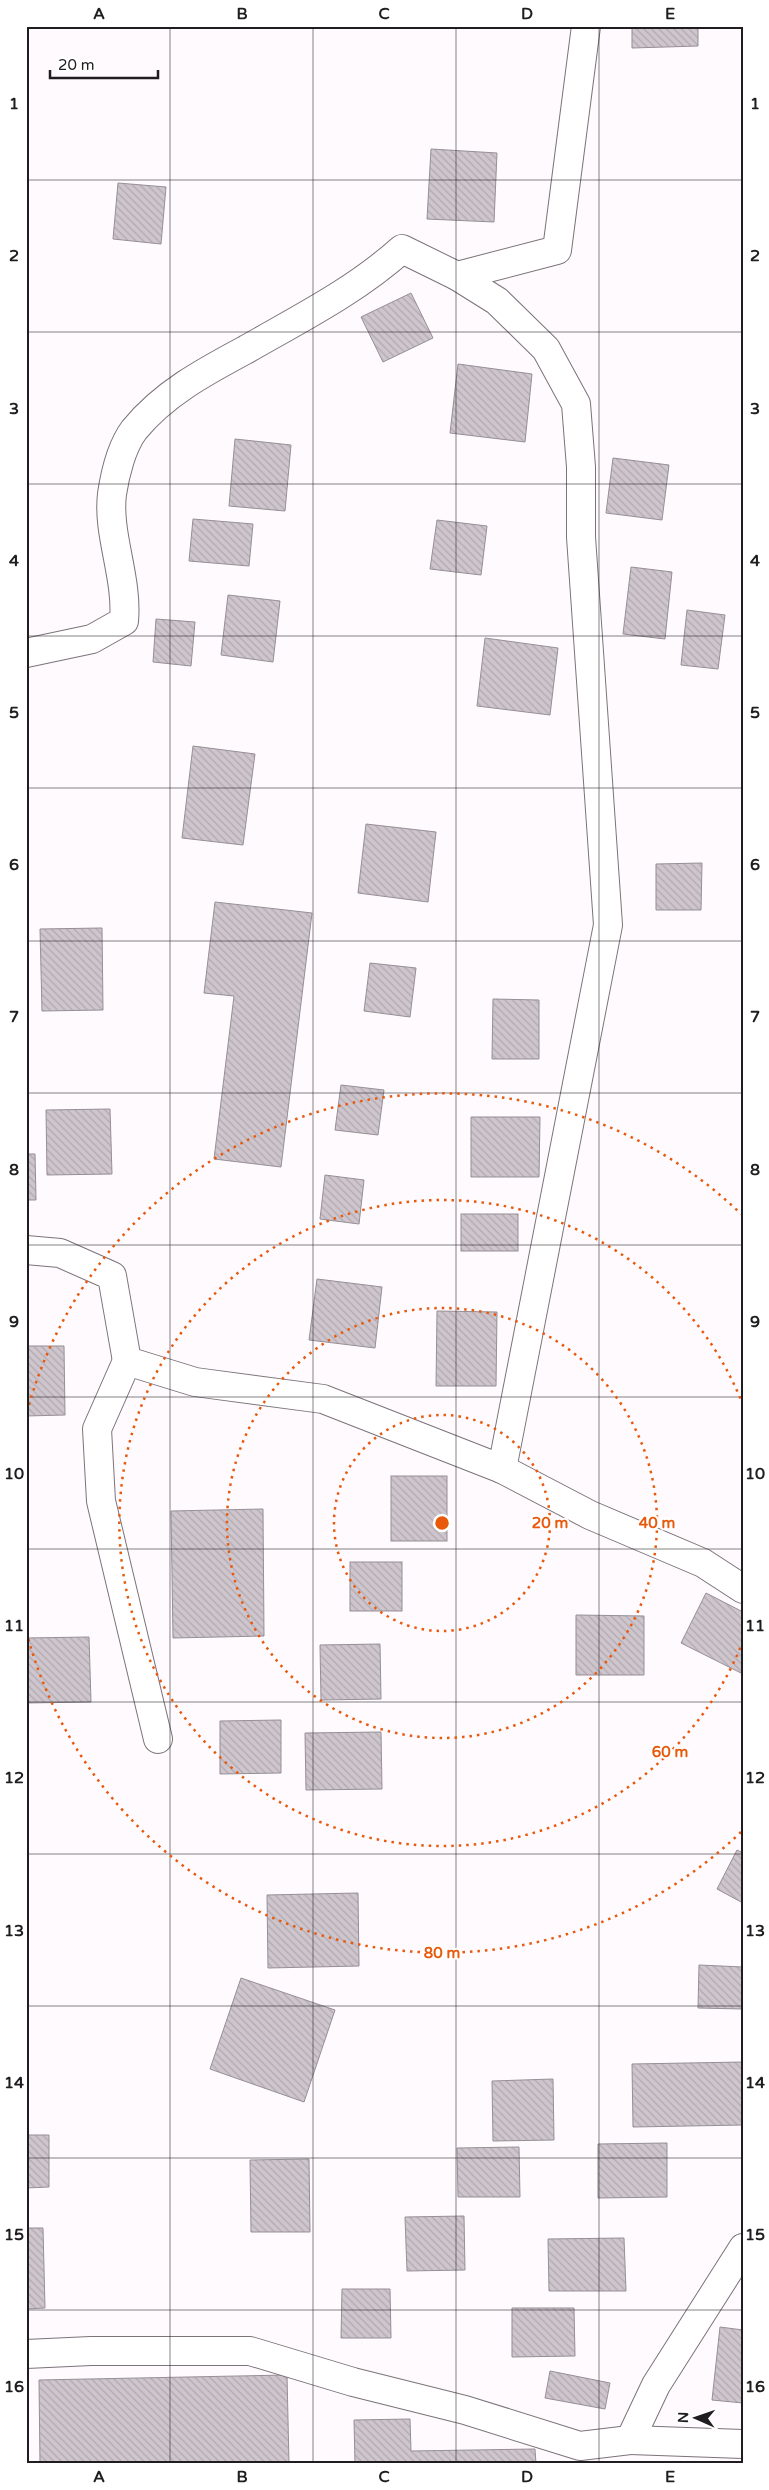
<svg xmlns="http://www.w3.org/2000/svg" width="769" height="2490" font-family="'Varela Round',sans-serif">
  <defs>
    <pattern id="building-back-hatch" width="6" height="6" patternUnits="userSpaceOnUse" patternTransform="scale(1.25)"><rect width="6" height="6" fill="#cec5cd"/><path d="M-1 5l2 2M0 0l6 6M5-1l2 2" fill="none" stroke="#b1a9b0"/></pattern>
  </defs>
  <rect width="100%" height="100%" fill="#fefafd"/>
  <!-- building -->
  <g fill="url(#building-back-hatch)" stroke="#978f96">
    <polygon points="632,26 698,26 698,46 632,48"/>
    <polygon points="431,149 497,153 494,222 427,219"/>
    <polygon points="118,183 166,187 161,244 113,239"/>
    <polygon points="411,293 433,338 383,362 361,317"/>
    <polygon points="458,364 532,374 525,442 450,433"/>
    <polygon points="235,439 291,445 285,511 229,506"/>
    <polygon points="613,458 669,465 662,520 606,513"/>
    <polygon points="193,519 253,524 249,566 189,561"/>
    <polygon points="437,520 487,526 481,575 430,569"/>
    <polygon points="631,567 672,572 665,639 623,634"/>
    <polygon points="228,595 280,601 273,662 221,655"/>
    <polygon points="687,610 725,615 718,669 681,665"/>
    <polygon points="156,619 195,622 191,666 153,662"/>
    <polygon points="485,638 558,648 550,715 477,706"/>
    <polygon points="193,746 255,754 243,845 182,838"/>
    <polygon points="366,824 436,832 428,902 358,893"/>
    <polygon points="702,863 701,910 656,910 656,864"/>
    <polygon points="215,902 312,913 281,1167 214,1159 234,996 204,993"/>
    <polygon points="102,928 103,1010 42,1011 40,929"/>
    <polygon points="370,963 416,968 410,1017 364,1011"/>
    <polygon points="493,999 539,1000 539,1059 492,1059"/>
    <polygon points="341,1085 384,1090 378,1135 335,1130"/>
    <polygon points="110,1109 112,1174 47,1175 46,1110"/>
    <polygon points="471,1117 540,1117 539,1177 471,1177"/>
    <polygon points="26,1154 35,1154 36,1200 26,1200"/>
    <polygon points="325,1175 364,1180 359,1224 320,1219"/>
    <rect x="461" y="1214" width="57" height="37"/>
    <polygon points="317,1279 382,1287 375,1348 309,1340"/>
    <polygon points="437,1311 497,1312 496,1386 436,1386"/>
    <polygon points="26,1346 64,1346 65,1415 26,1416"/>
    <rect x="391" y="1476" width="56" height="65"/>
    <polygon points="263,1509 264,1636 173,1638 171,1511"/>
    <rect x="350" y="1562" width="52" height="49"/>
    <polygon points="706,1593 743,1612 743,1674 681,1643"/>
    <polygon points="576,1615 644,1616 644,1675 576,1675"/>
    <polygon points="89,1637 91,1702 26,1703 26,1638"/>
    <polygon points="380,1644 381,1699 321,1700 320,1645"/>
    <polygon points="281,1720 281,1773 220,1774 220,1721"/>
    <polygon points="381,1732 382,1789 306,1790 305,1733"/>
    <polygon points="737,1850 743,1853 743,1903 717,1889"/>
    <polygon points="358,1893 359,1966 268,1968 267,1895"/>
    <polygon points="699,1965 743,1967 743,2009 698,2008"/>
    <polygon points="241,1978 335,2010 304,2102 210,2069"/>
    <polygon points="743,2062 743,2125 633,2127 632,2064"/>
    <polygon points="553,2079 554,2140 493,2141 492,2081"/>
    <polygon points="26,2135 49,2135 49,2187 26,2188"/>
    <polygon points="667,2143 667,2197 598,2198 598,2144"/>
    <polygon points="519,2147 520,2197 458,2197 457,2148"/>
    <polygon points="309,2159 310,2232 251,2232 250,2160"/>
    <polygon points="464,2216 465,2270 407,2271 405,2217"/>
    <polygon points="26,2228 43,2228 45,2308 26,2309"/>
    <polygon points="624,2238 626,2291 549,2291 548,2239"/>
    <polygon points="342,2289 390,2289 391,2338 341,2338"/>
    <polygon points="512,2308 574,2308 575,2356 512,2357"/>
    <polygon points="720,2327 743,2330 743,2403 712,2400"/>
    <polygon points="550,2371 610,2383 605,2409 545,2398"/>
    <polygon points="287,2375 289,2464 40,2464 39,2380"/>
    <polygon points="410,2419 411,2451 535,2449 536,2464 355,2464 354,2420"/>
  </g>
  <g fill="none" stroke-linecap="round" stroke-linejoin="round">
    <defs>
      <g id="street">
        <polyline points="457,276 557,250 586,26"/>
        <path d="M26,653L92,639L124,621C128,578 107,534 112,494C115,474 122,446 134,430C164,393 206,371 247,349C301,318 355,291 402,249L457,276L497,301L546,349L576,404L581,467V537L608,925L502,1469"/>
        <polyline points="26,1250 60,1253 112,1276 127,1361 195,1382 323,1399 502,1469 590,1515 703,1563 743,1589"/>
        <polyline points="127,1361 97,1429 101,1501 158,1739"/>
        <polyline points="26,2354 91,2351 250,2351 353,2382 465,2410 580,2446 630,2440 656,2385 743,2248"/>
        <polyline points="630,2440 743,2444"/>
      </g>
    </defs>
    <!-- street casing -->
    <use href="#street" stroke="#7c737a" stroke-width="30"/>
    <!-- street -->
    <use href="#street" stroke="#fff" stroke-width="28"/>
  </g>
  <!-- grid -->
  <path fill="none" stroke="#201d20" stroke-width="1" stroke-opacity="0.55" d="M170,26V2464M313,26V2464M456,26V2464M599,26V2464M26,180H743M26,332H743M26,484H743M26,636H743M26,788H743M26,941H743M26,1093H743M26,1245H743M26,1397H743M26,1549H743M26,1702H743M26,1854H743M26,2006H743M26,2158H743M26,2310H743"/>
  <!-- distance rings -->
  <g fill="none" stroke="#e8590c" stroke-width="2.5" stroke-dasharray="2.5 5">
    <circle cx="442" cy="1523" r="108"/>
    <circle cx="442" cy="1523" r="215"/>
    <path d="M743 1641A323 323 0 1 1 743 1405"/>
    <path d="M741 1832A430 430 0 0 1 27 1634M27 1412A430 430 0 0 1 741 1214"/>
  </g>
  <circle cx="442" cy="1523" r="8" fill="#e8590c" stroke="#fff" stroke-width="2.5"/>
  <g font-size="15" text-anchor="middle" font-weight="bold" fill="#e8590c" stroke="#fff" stroke-width="4" stroke-linejoin="round" paint-order="stroke">
    <text x="550" y="1528">20 m</text>
    <text x="657" y="1528">40 m</text>
    <text x="670" y="1757">60 m</text>
    <text x="442" y="1958">80 m</text>
  </g>
  <!-- border -->
  <rect width="769" height="2490" fill="none" stroke="#ffffff" stroke-width="55"/>
  <!-- north arrow -->
  <g transform="translate(696 2418) rotate(272)" stroke="#ffffff" stroke-width="4" paint-order="stroke">
  <path d="M0-4L9 19L0 12L-9 19Z" fill="#201d20"/>
  <text y="-8" font-size="14" font-weight="bold" text-anchor="middle" fill="#201d20">N</text>
  </g>
  <!-- scale -->
  <path d="M50 70v8h108v-8" fill="none" stroke="#201d20" stroke-width="2.5"/>
  <text x="58" y="70" font-size="15" fill="#201d20" stroke="#ffffff" stroke-width="4" paint-order="stroke">20 m</text>
  <rect x="28" y="28" width="714" height="2434" fill="none" stroke="#201d20" stroke-width="2"/>
  <g font-size="16" text-anchor="middle" font-weight="bold" fill="#201d20">
    <text x="99" y="19">A</text>
    <text x="242" y="19">B</text>
    <text x="384" y="19">C</text>
    <text x="527" y="19">D</text>
    <text x="670" y="19">E</text>
    <text x="14" y="109">1</text>
    <text x="755" y="109">1</text>
    <text x="14" y="261">2</text>
    <text x="755" y="261">2</text>
    <text x="14" y="414">3</text>
    <text x="755" y="414">3</text>
    <text x="14" y="566">4</text>
    <text x="755" y="566">4</text>
    <text x="14" y="718">5</text>
    <text x="755" y="718">5</text>
    <text x="14" y="870">6</text>
    <text x="755" y="870">6</text>
    <text x="14" y="1022">7</text>
    <text x="755" y="1022">7</text>
    <text x="14" y="1175">8</text>
    <text x="755" y="1175">8</text>
    <text x="14" y="1327">9</text>
    <text x="755" y="1327">9</text>
    <text x="14" y="1479">10</text>
    <text x="755" y="1479">10</text>
    <text x="14" y="1631">11</text>
    <text x="755" y="1631">11</text>
    <text x="14" y="1783">12</text>
    <text x="755" y="1783">12</text>
    <text x="14" y="1936">13</text>
    <text x="755" y="1936">13</text>
    <text x="14" y="2088">14</text>
    <text x="755" y="2088">14</text>
    <text x="14" y="2240">15</text>
    <text x="755" y="2240">15</text>
    <text x="14" y="2392">16</text>
    <text x="755" y="2392">16</text>
    <text x="99" y="2482">A</text>
    <text x="242" y="2482">B</text>
    <text x="384" y="2482">C</text>
    <text x="527" y="2482">D</text>
    <text x="670" y="2482">E</text>
  </g>
</svg>
